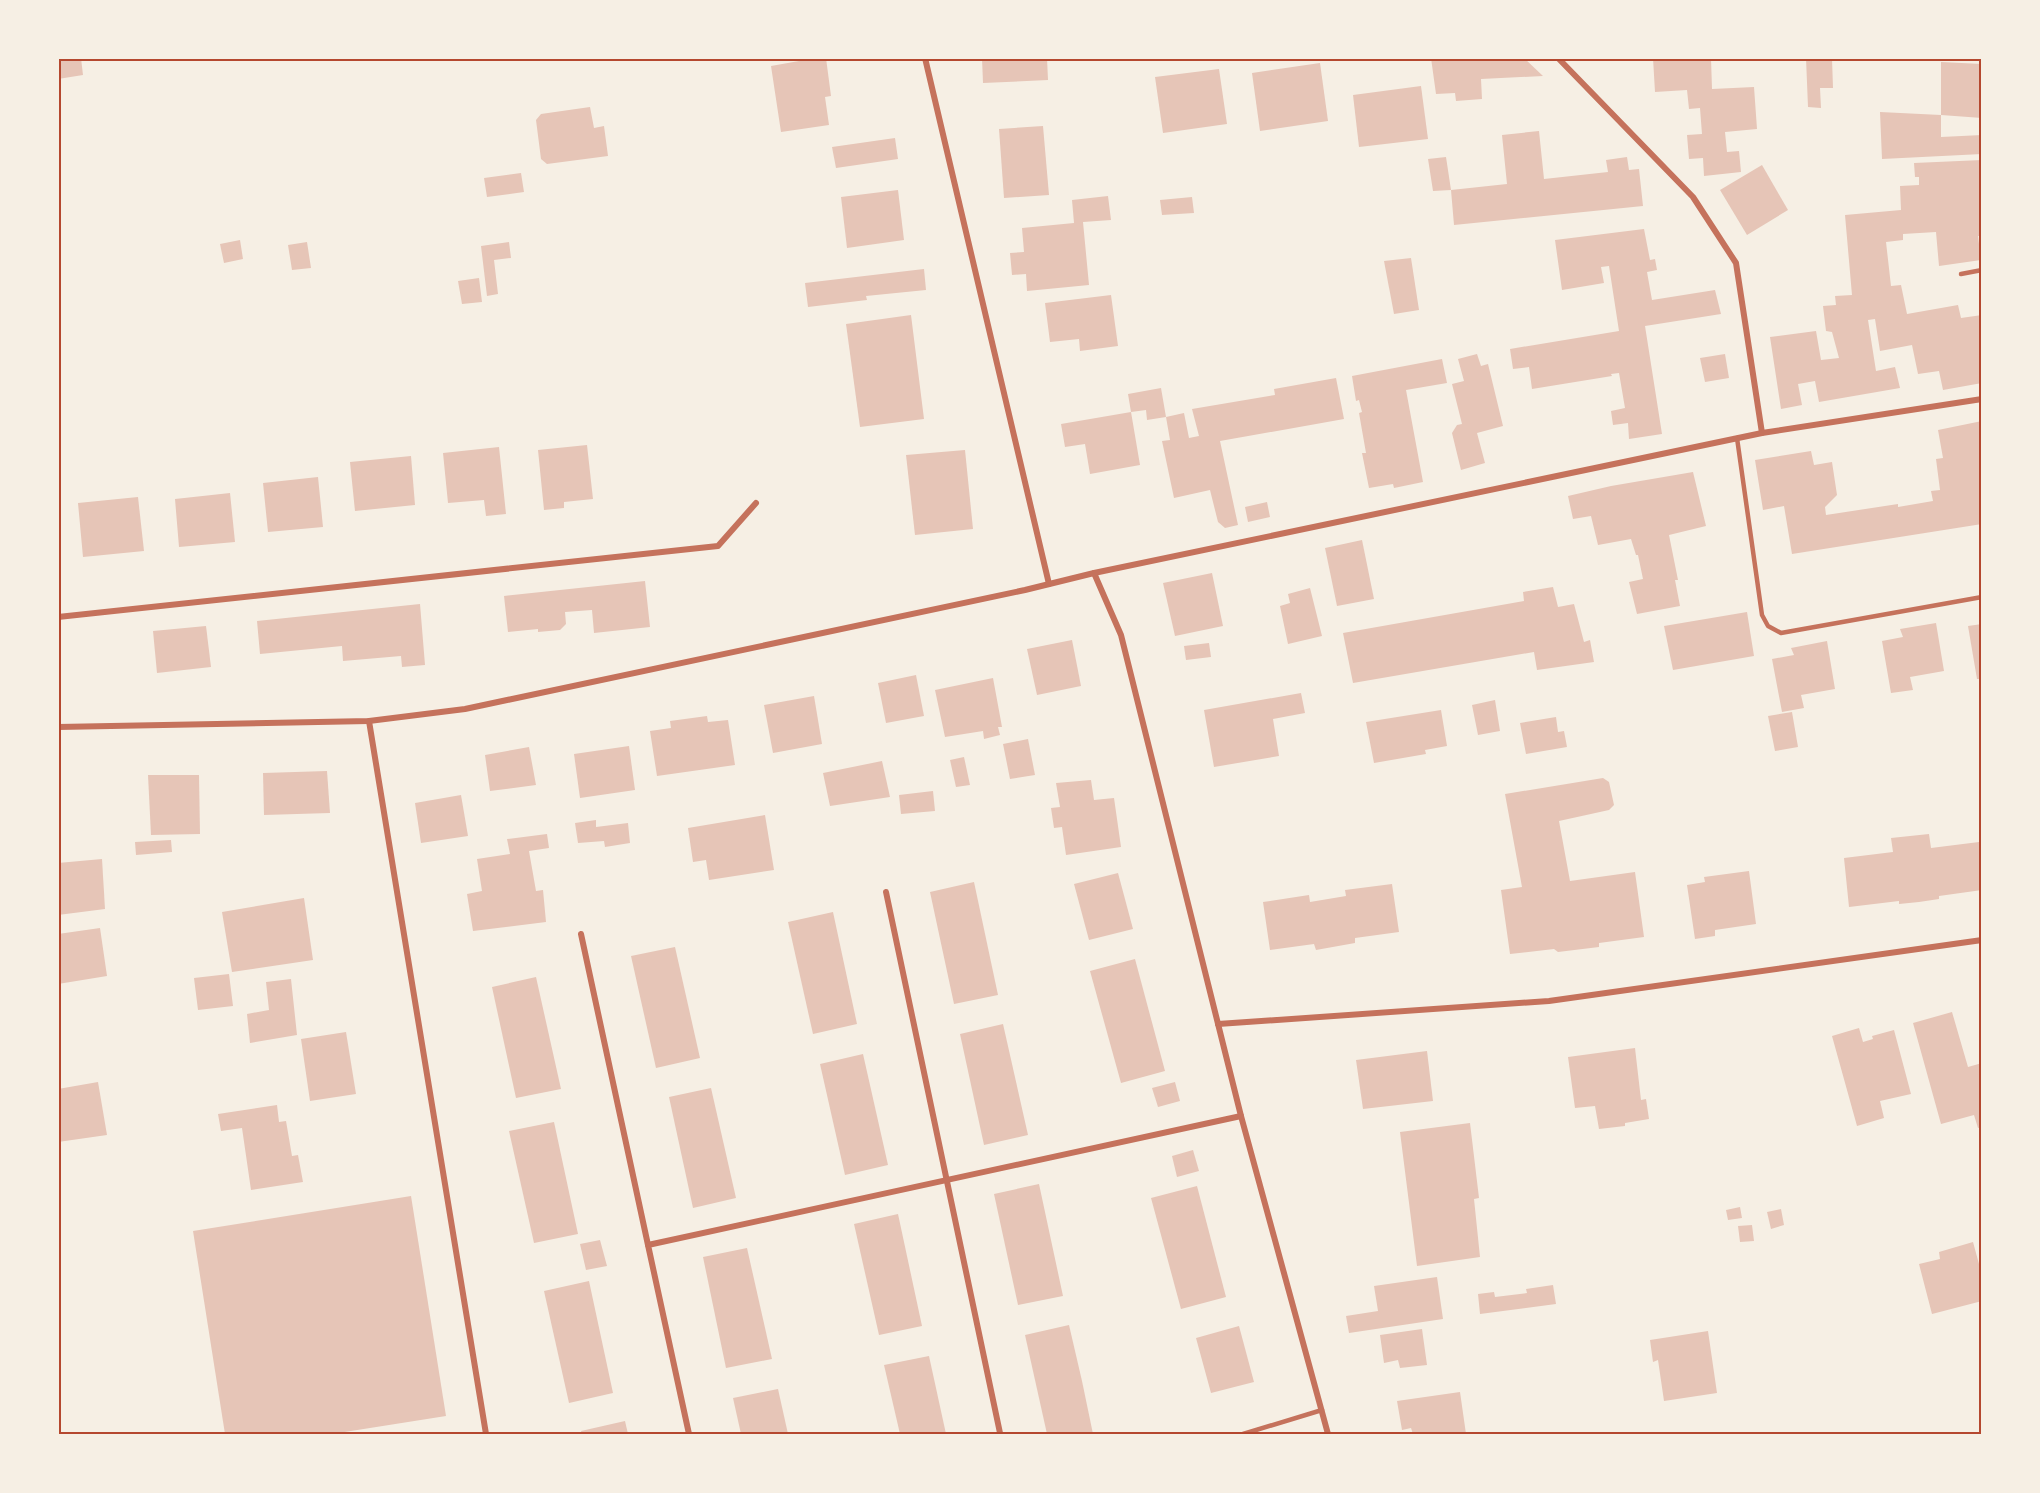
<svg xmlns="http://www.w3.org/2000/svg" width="2040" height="1493" font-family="'Archivo Narrow',sans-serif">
  <rect width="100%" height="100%" fill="#f6efe4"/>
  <!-- building -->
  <g fill="#e6c5b7">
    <polygon points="58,58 81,58 83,75 58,79"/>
    <polygon points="816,58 826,58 831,96 825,97 829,125 781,132 771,66"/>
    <polygon points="982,58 1047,58 1048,80 983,83"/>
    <polygon points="1431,58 1524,58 1543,76 1481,79 1482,99 1456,101 1455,93 1436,94"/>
    <polygon points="1653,58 1711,58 1712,89 1754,87 1757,129 1725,132 1727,152 1739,151 1741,172 1704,176 1703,158 1689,159 1687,135 1702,134 1700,108 1689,109 1687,90 1655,92"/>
    <polygon points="1806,58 1832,58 1833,88 1820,88 1821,108 1808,107"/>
    <polygon points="1941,62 1982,64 1982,118 1941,115 1941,137 1982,135 1982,154 1882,159 1880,112 1941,115"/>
    <polygon points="1320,63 1328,121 1260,131 1252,73"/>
    <polygon points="1219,69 1227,124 1163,133 1155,77"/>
    <polygon points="1421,86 1428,139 1359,147 1353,95"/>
    <polygon points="590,107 594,128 604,126 608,156 547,164 541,159 536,120 541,114"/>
    <polygon points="1043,126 1049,195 1004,198 999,129"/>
    <polygon points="1539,131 1544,179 1608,172 1606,160 1627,157 1629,170 1639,169 1643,206 1454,225 1451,190 1507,184 1502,135"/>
    <polygon points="895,138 898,159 836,168 832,147"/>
    <polygon points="1446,157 1451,190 1433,191 1428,159"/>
    <polygon points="1982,160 1982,186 1980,186 1982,236 1978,236 1981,260 1939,266 1936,232 1903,234 1903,240 1886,242 1891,286 1901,285 1907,314 1958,305 1961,318 1982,315 1982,383 1943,390 1939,371 1918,374 1912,345 1880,351 1875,319 1868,320 1876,371 1895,367 1900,388 1819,402 1815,381 1798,384 1802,405 1781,409 1770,337 1816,331 1821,360 1839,358 1832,332 1826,331 1823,306 1836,305 1835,296 1852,295 1845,215 1901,210 1900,186 1919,185 1919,177 1915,177 1914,163"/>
    <polygon points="1762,165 1788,210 1747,235 1720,190"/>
    <polygon points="521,173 524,192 487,197 484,178"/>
    <polygon points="898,190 904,240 847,248 841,197"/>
    <polygon points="1108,196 1111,220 1083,222 1089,285 1027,291 1026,274 1012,275 1010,253 1024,252 1022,228 1074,223 1072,200"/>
    <polygon points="1192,197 1194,213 1162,215 1160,200"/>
    <polygon points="1644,229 1650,260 1655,259 1657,270 1647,272 1652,300 1715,290 1721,314 1645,326 1662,434 1629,439 1628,423 1613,425 1611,411 1625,408 1619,373 1611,374 1612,376 1532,389 1529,367 1513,369 1510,349 1619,331 1609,266 1601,267 1604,283 1562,290 1555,240"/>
    <polygon points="240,240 243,259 224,263 220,244"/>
    <polygon points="307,242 311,268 292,270 288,245"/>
    <polygon points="509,242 511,258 494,260 498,294 487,296 481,246"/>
    <polygon points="1411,258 1419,310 1394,314 1384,261"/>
    <polygon points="924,269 926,290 866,296 867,300 808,307 805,283"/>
    <polygon points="479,278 482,302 462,304 458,281"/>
    <polygon points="1111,295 1118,346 1080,351 1079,339 1050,342 1045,303"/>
    <polygon points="911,315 924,419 860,427 846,324"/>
    <polygon points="1477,354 1481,366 1488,364 1503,426 1477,433 1485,463 1461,470 1452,433 1457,425 1462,424 1452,384 1464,381 1458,359"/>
    <polygon points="1725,354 1729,378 1705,382 1700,358"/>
    <polygon points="1442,359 1447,383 1406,390 1423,482 1394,488 1393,484 1369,488 1362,453 1366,453 1359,413 1362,412 1359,400 1356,401 1352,376"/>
    <polygon points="1336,378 1344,419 1220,441 1238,525 1225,528 1218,522 1210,490 1174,498 1162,441 1170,440 1166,417 1184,413 1189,438 1199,436 1192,409 1275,395 1274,389"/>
    <polygon points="1161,388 1166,417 1147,420 1146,410 1131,412 1128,394"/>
    <polygon points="1131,412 1140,465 1090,474 1085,444 1065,447 1061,424"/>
    <polygon points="1982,421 1982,524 1792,554 1784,506 1763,510 1755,460 1811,451 1814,465 1832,462 1837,495 1825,507 1826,515 1898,504 1898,507 1933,501 1931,491 1940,490 1936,459 1943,458 1938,430"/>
    <polygon points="587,445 593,499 564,502 564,508 544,510 538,450"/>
    <polygon points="499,447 506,514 486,516 484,500 448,503 443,453"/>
    <polygon points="965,450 973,529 915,535 906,455"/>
    <polygon points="411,456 415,505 355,511 350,462"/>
    <polygon points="1693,472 1706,526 1669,535 1678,580 1675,580 1680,606 1637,614 1629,582 1643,579 1638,555 1636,555 1631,539 1598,545 1591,516 1573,519 1568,496 1611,486"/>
    <polygon points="318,477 323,527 268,532 263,483"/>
    <polygon points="230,493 235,542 179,547 175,499"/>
    <polygon points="138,497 144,551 83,557 78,503"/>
    <polygon points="1267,502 1270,517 1248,522 1245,507"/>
    <polygon points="1362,540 1374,599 1337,606 1325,548"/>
    <polygon points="1212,573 1223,626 1175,636 1163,583"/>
    <polygon points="645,581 650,627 594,633 592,610 565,612 566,624 560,630 538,632 538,629 508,632 504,596"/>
    <polygon points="1553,587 1558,607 1574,604 1584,642 1590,640 1594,662 1537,670 1534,652 1353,683 1343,633 1524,601 1523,592"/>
    <polygon points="1310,588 1322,636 1288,644 1280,606 1290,603 1288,594"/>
    <polygon points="420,604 425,665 402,667 401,656 343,661 342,646 260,654 257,621"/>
    <polygon points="1747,612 1754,656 1673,670 1664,626"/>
    <polygon points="1936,623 1944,671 1910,677 1913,690 1891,693 1882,641 1903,637 1900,629"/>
    <polygon points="1982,624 1982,679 1977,679 1968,626"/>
    <polygon points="206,626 211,667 157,673 153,631"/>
    <polygon points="1072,640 1081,686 1037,695 1027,649"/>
    <polygon points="1827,641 1835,689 1801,695 1804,708 1782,712 1772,659 1794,655 1791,648"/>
    <polygon points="1209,643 1211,657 1186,660 1184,646"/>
    <polygon points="916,675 924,716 886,723 878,683"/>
    <polygon points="993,678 1002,727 998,727 1000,735 984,739 983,731 945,737 935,690"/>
    <polygon points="1301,693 1305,713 1273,719 1279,756 1214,767 1204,710"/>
    <polygon points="814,696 822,744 773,753 764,705"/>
    <polygon points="1495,700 1500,731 1478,735 1472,705"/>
    <polygon points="1441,710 1447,746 1425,750 1426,754 1374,763 1366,722"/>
    <polygon points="1792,712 1798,747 1775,751 1768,716"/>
    <polygon points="707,716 708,722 728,720 735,765 657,776 650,731 671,728 670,721"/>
    <polygon points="1556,717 1558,732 1564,731 1567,747 1526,754 1520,723"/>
    <polygon points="1028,739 1035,775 1010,779 1003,744"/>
    <polygon points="629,746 635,790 580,798 574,754"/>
    <polygon points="529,747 536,785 490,791 485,755"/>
    <polygon points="964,757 970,785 956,787 950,760"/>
    <polygon points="882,761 890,797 830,806 823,773"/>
    <polygon points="327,771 330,813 264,815 263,773"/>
    <polygon points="148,775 199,775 200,834 151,835"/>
    <polygon points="1603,778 1609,782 1614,805 1609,810 1559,821 1570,881 1635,872 1644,937 1599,943 1599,947 1558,952 1554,949 1510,954 1501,890 1522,887 1505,794"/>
    <polygon points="1091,780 1094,800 1114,798 1121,847 1066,855 1062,827 1054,828 1051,808 1060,807 1056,783"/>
    <polygon points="933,791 935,811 901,814 899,795"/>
    <polygon points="461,795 468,836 421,843 415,803"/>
    <polygon points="765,815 774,870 709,880 706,860 693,862 688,828"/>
    <polygon points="596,820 596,827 628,823 630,843 605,847 604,841 578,843 575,823"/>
    <polygon points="547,834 549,848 529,851 536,891 543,890 546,922 473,931 467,894 482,891 477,859 510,854 507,839"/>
    <polygon points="1929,834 1931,848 1979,842 1982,890 1939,896 1939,899 1919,902 1899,904 1899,901 1849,907 1844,858 1893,852 1891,838"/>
    <polygon points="171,840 172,852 136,855 135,842"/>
    <polygon points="102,859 105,909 58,915 58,863"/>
    <polygon points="1749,871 1756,924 1715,930 1715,936 1695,939 1687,885 1705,882 1704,877"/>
    <polygon points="1118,873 1133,929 1089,940 1074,884"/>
    <polygon points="974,882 998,995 954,1004 930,892"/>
    <polygon points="1392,884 1399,932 1355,938 1355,943 1316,950 1314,944 1270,950 1263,902 1309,895 1310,902 1346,896 1345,890"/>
    <polygon points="304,898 313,960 232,972 222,912"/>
    <polygon points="833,912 857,1024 813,1034 788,922"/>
    <polygon points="100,928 107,976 58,984 58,934"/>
    <polygon points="675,947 700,1058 656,1068 631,956"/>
    <polygon points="1135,959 1165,1071 1121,1083 1090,971"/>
    <polygon points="229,974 233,1006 198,1010 194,978"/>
    <polygon points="536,977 561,1089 516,1098 492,987"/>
    <polygon points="291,979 297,1035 250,1043 247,1014 269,1010 266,982"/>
    <polygon points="1952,1012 1968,1067 1982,1063 1982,1127 1978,1128 1974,1115 1941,1124 1913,1023"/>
    <polygon points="1003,1024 1028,1135 984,1145 960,1034"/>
    <polygon points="1859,1028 1863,1042 1873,1039 1872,1036 1894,1030 1911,1094 1880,1101 1884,1118 1857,1126 1832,1036"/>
    <polygon points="346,1032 356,1094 310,1101 301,1039"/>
    <polygon points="1635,1048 1641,1100 1646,1099 1649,1119 1625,1123 1625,1126 1599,1129 1595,1106 1575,1108 1568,1057"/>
    <polygon points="1427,1051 1433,1101 1363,1109 1356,1060"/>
    <polygon points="863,1054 888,1165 845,1175 820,1064"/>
    <polygon points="98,1082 107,1135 58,1142 58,1089"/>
    <polygon points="1175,1082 1180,1101 1158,1107 1152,1088"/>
    <polygon points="711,1088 736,1198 693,1208 669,1097"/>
    <polygon points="277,1105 279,1122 286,1121 292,1156 298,1155 303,1182 251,1190 242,1128 221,1131 218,1114"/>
    <polygon points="554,1122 578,1234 534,1243 509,1131"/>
    <polygon points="1470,1123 1479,1198 1474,1199 1480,1257 1417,1266 1400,1132"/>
    <polygon points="1193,1150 1199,1171 1177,1177 1172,1156"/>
    <polygon points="1039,1184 1063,1296 1018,1305 994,1194"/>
    <polygon points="1197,1186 1226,1297 1181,1309 1151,1198"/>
    <polygon points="411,1196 446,1416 332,1434 225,1434 193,1231"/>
    <polygon points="1740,1207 1742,1218 1728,1220 1726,1210"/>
    <polygon points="1781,1209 1784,1225 1771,1229 1767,1212"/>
    <polygon points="898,1214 922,1326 879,1335 854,1224"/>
    <polygon points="1752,1225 1754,1241 1740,1242 1738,1226"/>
    <polygon points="600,1240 607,1266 586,1270 580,1244"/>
    <polygon points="1973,1242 1982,1275 1982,1301 1932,1314 1919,1264 1940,1259 1939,1252"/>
    <polygon points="747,1248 772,1359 726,1368 703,1257"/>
    <polygon points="1437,1277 1443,1319 1349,1333 1346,1316 1378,1311 1374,1286"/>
    <polygon points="589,1281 613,1393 569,1403 544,1291"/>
    <polygon points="1553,1285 1556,1304 1480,1314 1478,1294 1494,1292 1495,1297 1527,1293 1526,1289"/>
    <polygon points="1069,1325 1082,1381 1093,1434 1047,1434 1025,1335"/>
    <polygon points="1239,1326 1254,1382 1211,1393 1196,1338"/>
    <polygon points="1422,1329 1427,1365 1400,1368 1398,1360 1384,1363 1380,1335"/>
    <polygon points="1708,1331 1717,1393 1664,1401 1658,1360 1653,1362 1650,1340"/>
    <polygon points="929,1356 946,1434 900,1434 884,1365"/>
    <polygon points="778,1389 788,1434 741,1434 733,1398"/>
    <polygon points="1460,1392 1466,1434 1413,1434 1411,1428 1402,1430 1397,1401"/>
    <polygon points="625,1421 628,1434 582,1434 581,1431"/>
  </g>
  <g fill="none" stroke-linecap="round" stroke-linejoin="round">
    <!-- service -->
    <g stroke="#c5725c" stroke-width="4.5">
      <polyline points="1961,274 1982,270"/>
      <polyline points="1737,438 1762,615 1768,626 1781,633 1982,597"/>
      <polyline points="1243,1434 1322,1410"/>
    </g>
    <!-- minor -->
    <g stroke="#c5725c" stroke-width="6">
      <polyline points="925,58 1049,584"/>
      <polyline points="1558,58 1693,197 1736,263 1762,433"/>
      <polyline points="1094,573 1121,635 1241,1116 1328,1434"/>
      <polyline points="58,617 718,546 756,503"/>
      <polyline points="369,721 486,1434"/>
      <polyline points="58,727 369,721 465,709 1025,590 1094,573 1762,433 1982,399"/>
      <polyline points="886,892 1000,1433"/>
      <polyline points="581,934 648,1245"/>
      <polyline points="1218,1024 1549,1001 1982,940"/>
      <polyline points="689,1434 648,1245 1241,1116"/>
    </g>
  </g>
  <!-- border -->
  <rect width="2040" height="1493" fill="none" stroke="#f6efe4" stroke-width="120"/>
  <rect x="60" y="60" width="1920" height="1373" fill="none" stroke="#b5482f" stroke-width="2"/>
</svg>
